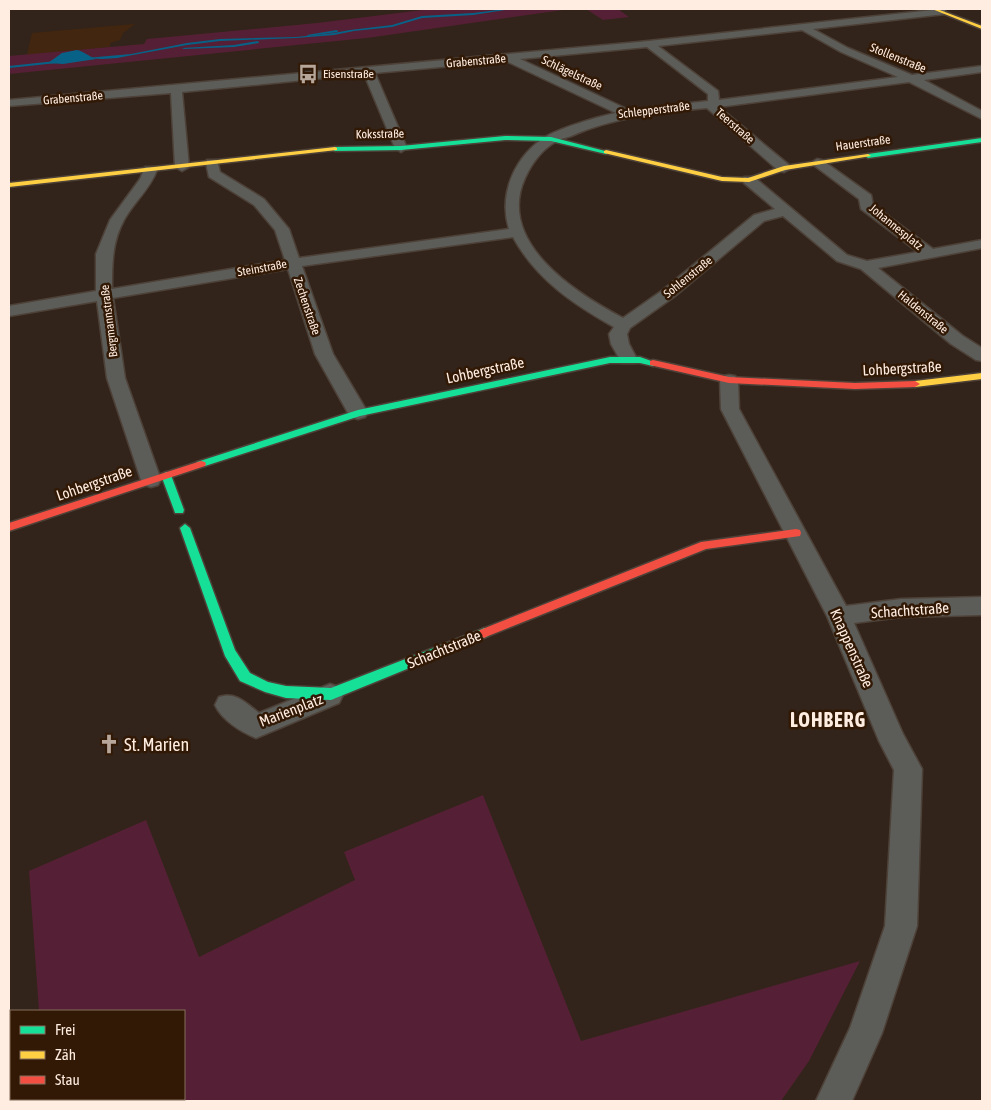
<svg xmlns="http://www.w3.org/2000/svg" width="991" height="1110" font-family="'Asap Condensed',sans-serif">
  <rect width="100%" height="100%" fill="#32241a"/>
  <!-- built -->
  <polygon fill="#43260f" points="135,24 123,33 120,40 110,43 110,47 27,55 32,33"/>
  <!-- green -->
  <g fill="#552035">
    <polygon points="431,9 570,9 367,38 9,74 9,56 144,44 147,39 317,23"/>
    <polygon points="586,9 618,9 629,17 603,20"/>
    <polygon points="483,795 581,1041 860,961 809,1061 781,1101 46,1101 46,1099 184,1099 184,1011 39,1011 29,871 146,820 199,957 355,880 344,852"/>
  </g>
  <!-- water -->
  <path fill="#086287" d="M77,50C83,51 88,56 96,59L63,64L48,63L62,53Z"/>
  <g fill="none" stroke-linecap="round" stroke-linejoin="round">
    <!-- stream -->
    <g fill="#086287" fill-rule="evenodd">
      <polygon points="506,9 511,9 473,15 422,18 392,27 354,31 334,35 296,38 220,41 187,45 117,58 102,59 86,58 131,54 187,43 220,39 296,37 334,33 350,30 392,25 422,16 473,13"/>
      <polygon points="337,30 338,32 308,36 307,35"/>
      <polygon points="258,41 259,43 234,47 184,49 182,48 234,45"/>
      <polygon points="56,61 57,63 9,68 9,66"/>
    </g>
    <defs>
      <g id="street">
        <path d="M942,9L945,10V14L813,29L848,48L912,75L982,66V72L924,80L982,111V119L909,82L719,107L789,165L791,168L784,172L779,171L707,108C660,112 615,117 571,136C566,138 561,138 557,141C542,149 532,163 525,178C496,242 575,293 623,318L663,290L754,215L775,209L744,183L742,180L744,177H754L847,255L867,261L918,252L861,209L859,199L811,163L817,159L822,160L871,195L873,205L933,249L982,240V248L878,268L963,336L982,348V361L976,360L951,344L861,269L837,261L783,216L764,221L675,296L630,328L627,334L629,344L637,359L634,363H622L611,344L609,334L614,327C573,304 536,279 513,237L302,266L333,354L368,413L365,417L358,419L351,417L348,413L315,354L288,269L113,298L125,378L161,480L158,485L151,487L144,485L141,480L107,378L97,301L9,316V306L96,291V254L110,220L140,179L145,167H155L157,170C150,189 134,202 124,220C112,242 112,264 112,289L285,260L275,230L254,205L209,177L206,163L207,160H217L220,172L264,199L289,229L299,258L509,229C498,194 515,155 547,136C563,127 597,117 616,113L506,61L375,73L407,148L401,152L395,148L364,74L182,92L189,167L182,171L175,167L171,93L9,106V100L639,42ZM802,30L841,52L898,77L719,100L718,91L658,46ZM647,47L708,94V101L629,110L520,59Z"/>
        <polygon points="729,375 735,376 738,380 739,409 846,606 901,599 982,597 982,615 901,617 854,623 903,734 922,769 917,926 882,1033 852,1101 816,1101 850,1028 885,926 894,770 879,741 827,616 721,409 720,380 723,376"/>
        <path d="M330,684L339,687L343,695L339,703L256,738C241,732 222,720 215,705L219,697C235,691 246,703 259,713Z"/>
      </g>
      <g id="fast">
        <polygon points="505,136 551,137 609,152 606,154 551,141 505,140 401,150 335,151 332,149 335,147 401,146"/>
        <polygon points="982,138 982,142 868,158 865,156 868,154"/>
        <polygon points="610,357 640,357 657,363 653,366 640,363 610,363 360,416 205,466 197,466 196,464 197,462 358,410"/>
        <polygon points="166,472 171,475 184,510 183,513 175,513 174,510 161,475"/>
        <polygon points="185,524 190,528 235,650 250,673 268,682 286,686 331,688 480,630 484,628 488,630 490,633 488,636 331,700 286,698 265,692 240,681 225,656 180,528"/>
      </g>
      <g id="slow">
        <polygon points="932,9 937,9 982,26 982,29"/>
        <polygon points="335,147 337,148 337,150 9,187 9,183"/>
        <polygon points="606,150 722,177 748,178 784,166 868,154 871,156 785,170 749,182 722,181 604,153 604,151"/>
        <polygon points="982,373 982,379 915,387 910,384 915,381"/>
      </g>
      <g id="jam">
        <polygon points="653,360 729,377 855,383 915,381 920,384 915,387 855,389 729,383 650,365 650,361"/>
        <polygon points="201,461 205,462 206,464 205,466 9,531 9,523"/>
        <polygon points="796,529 800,530 801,533 800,536 706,549 488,636 484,638 480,636 478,633 480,630 701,542"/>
      </g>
    </defs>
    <!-- street casing -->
    <use href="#street" stroke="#4d4138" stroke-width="3"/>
    <!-- fast casing -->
    <use href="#fast" stroke="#4d4138" stroke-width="3"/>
    <!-- slow casing -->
    <use href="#slow" stroke="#4d4138" stroke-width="3"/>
    <!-- jam casing -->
    <use href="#jam" stroke="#4d4138" stroke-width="3"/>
    <!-- street -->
    <use href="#street" fill="#5c5d59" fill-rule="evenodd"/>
    <!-- fast -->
    <use href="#fast" fill="#16e098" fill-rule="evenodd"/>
    <!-- slow -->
    <use href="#slow" fill="#ffcf43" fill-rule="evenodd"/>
    <!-- jam -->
    <use href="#jam" fill="#f24e42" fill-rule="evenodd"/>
  </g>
  <!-- icons -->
  <defs>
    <symbol id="bus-bare" viewBox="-9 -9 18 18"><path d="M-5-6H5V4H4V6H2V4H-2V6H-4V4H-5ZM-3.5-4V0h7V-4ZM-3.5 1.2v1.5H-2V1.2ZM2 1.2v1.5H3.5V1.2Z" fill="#b7a79b" stroke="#321905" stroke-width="2.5" paint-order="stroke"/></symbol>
    <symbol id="church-bare" viewBox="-9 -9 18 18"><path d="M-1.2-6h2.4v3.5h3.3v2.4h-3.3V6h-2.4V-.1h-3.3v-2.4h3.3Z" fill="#b7a79b" stroke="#321905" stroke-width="2.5" paint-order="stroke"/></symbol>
  </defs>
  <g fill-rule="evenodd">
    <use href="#bus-bare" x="294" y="60" width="28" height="28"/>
    <use href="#church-bare" x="95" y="730" width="28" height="28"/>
  </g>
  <g text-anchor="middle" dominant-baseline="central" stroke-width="5" stroke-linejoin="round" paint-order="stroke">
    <!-- far-street labels -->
    <g font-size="12" fill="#ffede1" stroke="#321905">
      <text transform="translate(898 58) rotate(22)">Stollenstraße</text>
      <text transform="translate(476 61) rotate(-5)">Grabenstraße</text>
      <text transform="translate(572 73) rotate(25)">Schlägelstraße</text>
      <text transform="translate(73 98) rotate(-5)">Grabenstraße</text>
      <text transform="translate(654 110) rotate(-7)">Schlepperstraße</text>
      <text transform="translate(735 126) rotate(41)">Teerstraße</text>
      <text transform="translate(380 134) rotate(-1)">Koksstraße</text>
      <text transform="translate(863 143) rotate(-8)">Hauerstraße</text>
      <text transform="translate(896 227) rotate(39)">Johannesplatz</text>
      <text transform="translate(262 268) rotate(-10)">Steinstraße</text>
      <text transform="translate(688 277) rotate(-39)">Sohlenstraße</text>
      <text transform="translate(307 306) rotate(71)">Zechenstraße</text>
      <text transform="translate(923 312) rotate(39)">Haldenstraße</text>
      <text transform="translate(109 321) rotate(-97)">Bergmannstraße</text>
    </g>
    <!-- far-poi labels -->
    <g font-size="12" fill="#ffede1" stroke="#321905" text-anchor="start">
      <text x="323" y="74">Eisenstraße</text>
    </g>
    <!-- street labels -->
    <g font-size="15" fill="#ffede1" stroke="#321905">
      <text transform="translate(902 368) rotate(-3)">Lohbergstraße</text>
      <text transform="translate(485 370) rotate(-12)">Lohbergstraße</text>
      <text transform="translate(94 483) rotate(-19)">Lohbergstraße</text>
      <text transform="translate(910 610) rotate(-4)">Schachtstraße</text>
      <text transform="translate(852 648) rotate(66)">Knappenstraße</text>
      <text transform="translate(444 649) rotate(-22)">Schachtstraße</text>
      <text transform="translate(291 710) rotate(-21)">Marienplatz</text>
    </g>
    <!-- near-poi labels -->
    <g font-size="18" fill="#ffede1" stroke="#321905" text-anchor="start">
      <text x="124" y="744">St. Marien</text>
    </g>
    <!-- district labels -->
    <g font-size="20" font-weight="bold" letter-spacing="1" fill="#ffede1" stroke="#321905">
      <text x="828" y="719">LOHBERG</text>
    </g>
  </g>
  <!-- border -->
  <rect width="991" height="1110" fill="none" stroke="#ffede1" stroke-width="20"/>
  <!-- legend -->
  <rect x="10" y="1010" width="175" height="90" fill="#321905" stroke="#846e5d"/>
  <rect x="20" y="1026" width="25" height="8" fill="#16e098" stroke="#846e5d"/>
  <text x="55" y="1035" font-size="15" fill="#ffede1">Frei</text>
  <rect x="20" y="1051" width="25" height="8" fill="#ffcf43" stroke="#846e5d"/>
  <text x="55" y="1060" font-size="15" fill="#ffede1">Zäh</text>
  <rect x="20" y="1076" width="25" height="8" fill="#f24e42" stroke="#846e5d"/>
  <text x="55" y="1085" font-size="15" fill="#ffede1">Stau</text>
</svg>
